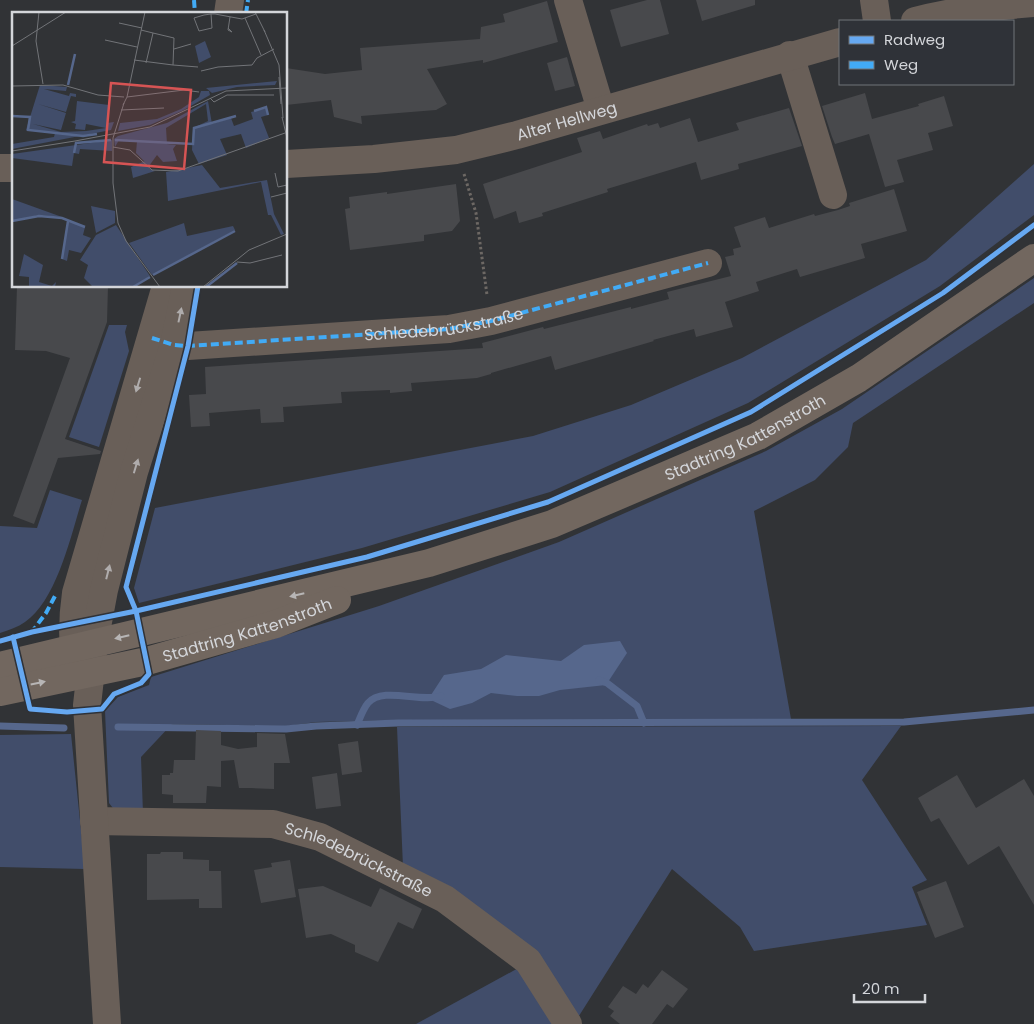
<svg xmlns="http://www.w3.org/2000/svg" width="1034" height="1024" font-family="Poppins,sans-serif">
  <rect width="100%" height="100%" fill="#313336"/>
  <!-- green -->
  <g fill="#414d6a">
    <polygon points="1034,164 1034,215 940,286 748,403 550,492 362,548 139,603 134,588 155,508 533,436 631,405 742,358 926,260"/>
    <polygon points="1034,278 1034,303 853,423 848,447 815,480 754,511 791,719 396,720 316,722 287,726 172,724 141,757 143,813 116,812 109,803 105,711 118,697 149,685 151,677 379,606 559,542 766,451 842,409"/>
    <polygon points="109,325 127,325 125,332 129,351 99,447 69,437"/>
    <path d="M50,490L82,500C71,535 57,600 25,622C18,627 9,630 0,633V526L37,528Z"/>
    <polygon points="901,726 862,780 927,880 912,887 927,925 754,951 740,927 672,869 577,1019 403,867 397,727"/>
    <polygon points="71,734 85,869 0,867 0,735"/>
    <polygon points="522,966 562,1024 416,1024"/>
  </g>
  <!-- water -->
  <polygon fill="#56678c" points="620,641 627,653 606,685 560,690 539,696 517,696 491,693 472,703 450,709 433,701 431,695 444,675 481,669 506,655 561,661 584,645"/>
  <g fill="none" stroke-linecap="round" stroke-linejoin="round">
    <!-- stream -->
    <g stroke="#56678c" stroke-width="7">
      <polyline points="599,680 607,683 637,706 644,723"/>
      <path d="M357,725C360,718 363,709 368,703C383,686 420,703 441,696"/>
      <polyline points="0,726 64,728"/>
      <polyline points="118,727 286,729 316,726 398,723 904,722 1034,710"/>
    </g>
  </g>
  <!-- building -->
  <g fill="#48494c">
    <polygon points="647,0 660,0 669,34 621,47 610,10"/>
    <polygon points="696,0 755,0 755,5 702,21"/>
    <polygon points="547,1 558,42 483,63 483,60 427,69 447,104 436,110 361,116 362,124 334,117 331,100 286,105 286,68 325,74 362,70 360,48 480,39 481,27 505,22 503,14"/>
    <polygon points="567,57 575,86 555,91 547,63"/>
    <polygon points="865,93 872,119 919,106 918,104 944,96 953,126 928,133 933,150 897,160 904,182 885,187 869,134 835,144 832,137 822,106"/>
    <polygon points="789,108 802,146 738,164 739,169 701,180 696,162 607,189 608,192 542,213 543,216 519,223 516,211 494,219 483,184 582,152 577,138 600,131 603,139 647,124 648,126 658,123 660,128 690,118 698,142 739,130 736,123"/>
    <polygon points="456,184 460,221 452,231 424,235 424,241 350,250 345,209 350,208 349,197 387,192 387,194"/>
    <polygon points="894,189 907,231 861,244 865,258 800,277 797,269 756,282 759,291 725,302 733,327 696,337 694,329 653,340 654,341 555,370 551,356 491,373 491,374 477,378 411,383 412,391 390,393 390,390 341,392 342,403 283,407 284,422 261,423 260,409 209,413 210,426 191,427 189,395 206,394 205,367 483,348 482,343 543,327 544,329 631,307 631,309 669,299 667,292 731,276 725,257 734,255 733,249 741,247 734,227 765,217 769,228 814,214 815,216 838,210 850,206 849,203"/>
    <polygon points="17,286 108,286 107,322 65,439 101,451 100,454 58,458 34,524 13,516 70,358 46,351 15,350"/>
    <polygon points="196,730 221,731 221,745 238,749 257,747 257,733 285,734 290,763 274,763 274,789 251,788 239,788 234,760 221,761 221,787 207,786 206,803 173,803 173,795 162,794 162,775 170,775 170,773 173,773 174,760 195,760"/>
    <polygon points="358,741 362,772 342,775 338,744"/>
    <polygon points="337,773 341,806 316,809 312,777"/>
    <polygon points="957,775 976,808 1024,779 1034,796 1034,905 999,846 968,865 939,818 931,822 918,798"/>
    <polygon points="161,852 183,852 183,859 209,860 209,871 221,871 222,908 199,908 199,899 147,900 147,854 160,854"/>
    <polygon points="290,860 296,897 261,903 254,870 272,867 271,863"/>
    <polygon points="946,881 964,927 935,938 917,892"/>
    <polygon points="323,886 371,907 380,888 422,909 413,929 398,922 378,962 355,952 355,945 331,934 306,938 298,889"/>
    <polygon points="662,970 688,989 673,1008 667,1004 652,1024 620,1024 610,1016 614,1011 608,1007 623,986 636,994 643,984 648,988"/>
  </g>
  <g fill="none" stroke-linecap="round" stroke-linejoin="round">
    <!-- path -->
    <polyline stroke="#6d6864" stroke-width="3" stroke-dasharray="2.5 2.5" stroke-linecap="butt" points="464,174 476,213 487,295"/>
    <!-- minor -->
    <g stroke="#695f58" stroke-width="28">
      <polyline points="568,0 601,110"/>
      <polyline points="874,0 877,21"/>
      <polyline points="228,14 230,0"/>
      <path d="M915,21C954,11 994,6 1034,3"/>
      <polyline points="790,55 833,195"/>
      <path id="s1" d="M286,164L374,159L456,150L517,135L840,42"/>
      <polyline points="0,168 14,168"/>
      <path id="s2" d="M152,338L174,345L188,346L449,329L491,321L708,263"/>
      <path d="M76,671C72,644 72,620 76,593L166,286"/>
      <path id="s3" d="M94,821L273,824L320,837L445,899L528,961L568,1024"/>
      <polyline points="107,1024 87,705 94,643 104,590 134,472 174,345 186,286"/>
    </g>
    <!-- major -->
    <g stroke="#72675f" stroke-width="28">
      <path id="s4" d="M0,666L429,563L552,524L758,436L859,378L1034,258"/>
      <path id="s5" d="M0,692L147,661L276,624L337,600"/>
    </g>
    <!-- quiet -->
    <g stroke="#42abf6" stroke-width="4" stroke-dasharray="8 4" stroke-linecap="butt">
      <polyline points="194,0 195,14"/>
      <polyline points="246,14 248,0"/>
      <polyline points="152,338 174,345 188,346 449,329 491,321 708,263"/>
      <polyline points="31,633 46,613 55,596"/>
    </g>
    <defs>
      <g id="cycleway">
        <polyline points="13,637 30,709 67,712 102,709 114,694 141,683 149,674 136,611 126,587 188,346 198,286"/>
        <polyline points="0,641 32,632 136,611 367,557 548,502 751,412 943,293 1034,225"/>
      </g>
    </defs>
    <!-- cycleway casing -->
    <use href="#cycleway" stroke="#2f3238" stroke-width="8"/>
    <!-- cycleway -->
    <use href="#cycleway" stroke="#66a8f1" stroke-width="5"/>
  </g>
  <!-- one-way arrows -->
  <defs><path id="oneway-solid" d="M-6-.8H1V-3.2L6.5 0L1 3.2V.8H-6Z" transform="scale(1.25)"/></defs>
  <g fill="#afacac">
    <use href="#oneway-solid" transform="translate(180 315) rotate(-78)"/>
    <use href="#oneway-solid" transform="translate(138 385) rotate(107)"/>
    <use href="#oneway-solid" transform="translate(136 466) rotate(-73)"/>
    <use href="#oneway-solid" transform="translate(108 572) rotate(-76)"/>
  </g>
  <g fill="#b7b5b5">
    <use href="#oneway-solid" transform="translate(297 595) rotate(167)"/>
    <use href="#oneway-solid" transform="translate(122 637) rotate(167)"/>
    <use href="#oneway-solid" transform="translate(38 683) rotate(-12)"/>
  </g>
  <g text-anchor="middle" dominant-baseline="central" stroke-width="5" stroke-linejoin="round" paint-order="stroke">
    <!-- street labels -->
    <g font-size="16" fill="#d4d6da" stroke="#2f3238">
      <text stroke="none"><textPath href="#s1" startOffset="285">Alter Hellweg</textPath></text>
      <text stroke="none"><textPath href="#s2" startOffset="294">Schledebrückstraße</textPath></text>
      <text stroke="none"><textPath href="#s4" startOffset="782">Stadtring Kattenstroth</textPath></text>
      <text stroke="none"><textPath href="#s5" startOffset="255">Stadtring Kattenstroth</textPath></text>
      <text stroke="none"><textPath href="#s3" startOffset="272">Schledebrückstraße</textPath></text>
    </g>
  </g>
  <!-- overview -->
  <g transform="translate(12 12)">
    <rect width="275" height="275" fill="#313336"/>
    <path d="M193,29L199,45L187,51L183,34ZM265,69L263,73L225,75L200,81L194,76ZM28,73L55,75L54,79L32,77L57,84L58,81L64,82V85L59,84L54,100L26,92L54,101L49,118L21,112L49,120L74,119L94,116L74,112L73,118L63,117L64,112L59,110L63,109L65,89L97,93L95,111L102,110L99,118L0,137V132L42,125L43,121L14,118ZM189,79H197L198,83L170,99L138,113L106,119L108,111L145,107L169,97L187,85ZM196,89L200,112L219,106L222,114L241,107L239,100L254,96L256,103L249,105L257,126L234,136L229,122L208,127L215,143L187,152L180,138L181,116L196,109L194,92L154,116L155,132L164,133L161,137L165,149L151,150L145,143L137,154L124,141L125,129L107,128L103,135L102,127L106,124L155,111ZM100,128V139L68,137L67,142L62,141L60,154L0,146V142ZM133,149L138,157L143,159L121,166L119,155ZM190,153L208,176L255,168L262,202L272,222L269,223L259,203H256L249,170L156,189L154,160ZM0,187L50,205L27,203L0,209ZM79,194L103,199V211L84,221ZM56,209L73,215L71,223L79,226L69,241L57,238L55,249L50,247ZM172,211L175,224L221,214L223,218L140,263L117,231ZM104,213L138,264L120,275H81L72,266L76,253L68,248L84,223ZM12,242L31,253L27,270L40,274L44,270L43,275H17V265L7,264Z" fill="#414d6a"/>
    <path fill="none" stroke="#56678c" stroke-width="2.5" d="M56,73L63,42M242,99L254,95L256,103M0,104L18,105L16,118L71,124L85,122M103,128L181,132L182,116L224,104M62,141L64,131L99,128M0,209L27,204L50,206L73,215M50,247L56,209M141,263L223,219M121,275L138,265M194,275L225,251"/>
    <path fill="none" stroke="#727478" stroke-width="1" d="M27,0L24,29L31,72M243,0L253,20M199,2L200,16L187,19L182,6L192,3L199,2H203L230,7L244,2M233,6L249,43M107,11L130,16M216,16L220,20L216,18L218,5M129,18L141,21L134,51M252,18L267,53L271,106M93,28L125,35M0,34L54,0M162,37L179,32M122,48L161,53L162,26L141,21M161,53L186,55M189,59L206,55L240,53L245,46L262,37M267,65L269,92M0,74L51,73L86,83L112,85M115,85L172,78L187,80M198,86L202,90L215,83H262M112,91L101,126V171L106,211L114,229L148,275M111,93L115,85L133,0M109,98L152,96M270,105L275,126M63,129L138,115L214,79L275,76M101,135L118,138L140,158L166,159L273,121M0,139L63,129M263,161L266,175L275,173M259,185L275,181M225,250L238,251L270,243M191,275L237,238L275,222"/>
    <path fill="#d65454" fill-opacity="0.15" stroke="#d65454" stroke-width="2.5" d="M99,71L179,78L172,157L92,150Z"/>
    <rect width="275" height="275" fill="none" stroke="#d4d6da" stroke-width="2.5"/>
  </g>
  <!-- legend -->
  <rect x="839" y="20" width="175" height="65" fill="#2f3238" stroke="#717479"/>
  <rect x="849" y="36" width="25" height="8" fill="#66a8f1" stroke="#717479"/>
  <text x="884" y="45" font-size="15" fill="#d4d6da">Radweg</text>
  <rect x="849" y="61" width="25" height="8" fill="#42abf6" stroke="#717479"/>
  <text x="884" y="70" font-size="15" fill="#d4d6da">Weg</text>
  <!-- scale -->
  <path d="M854 994v8h71v-8" fill="none" stroke="#d4d6da" stroke-width="2.5"/>
  <text x="862" y="994" font-size="15" fill="#d4d6da" stroke="#2f3238" stroke-width="4" paint-order="stroke">20 m</text>
</svg>
